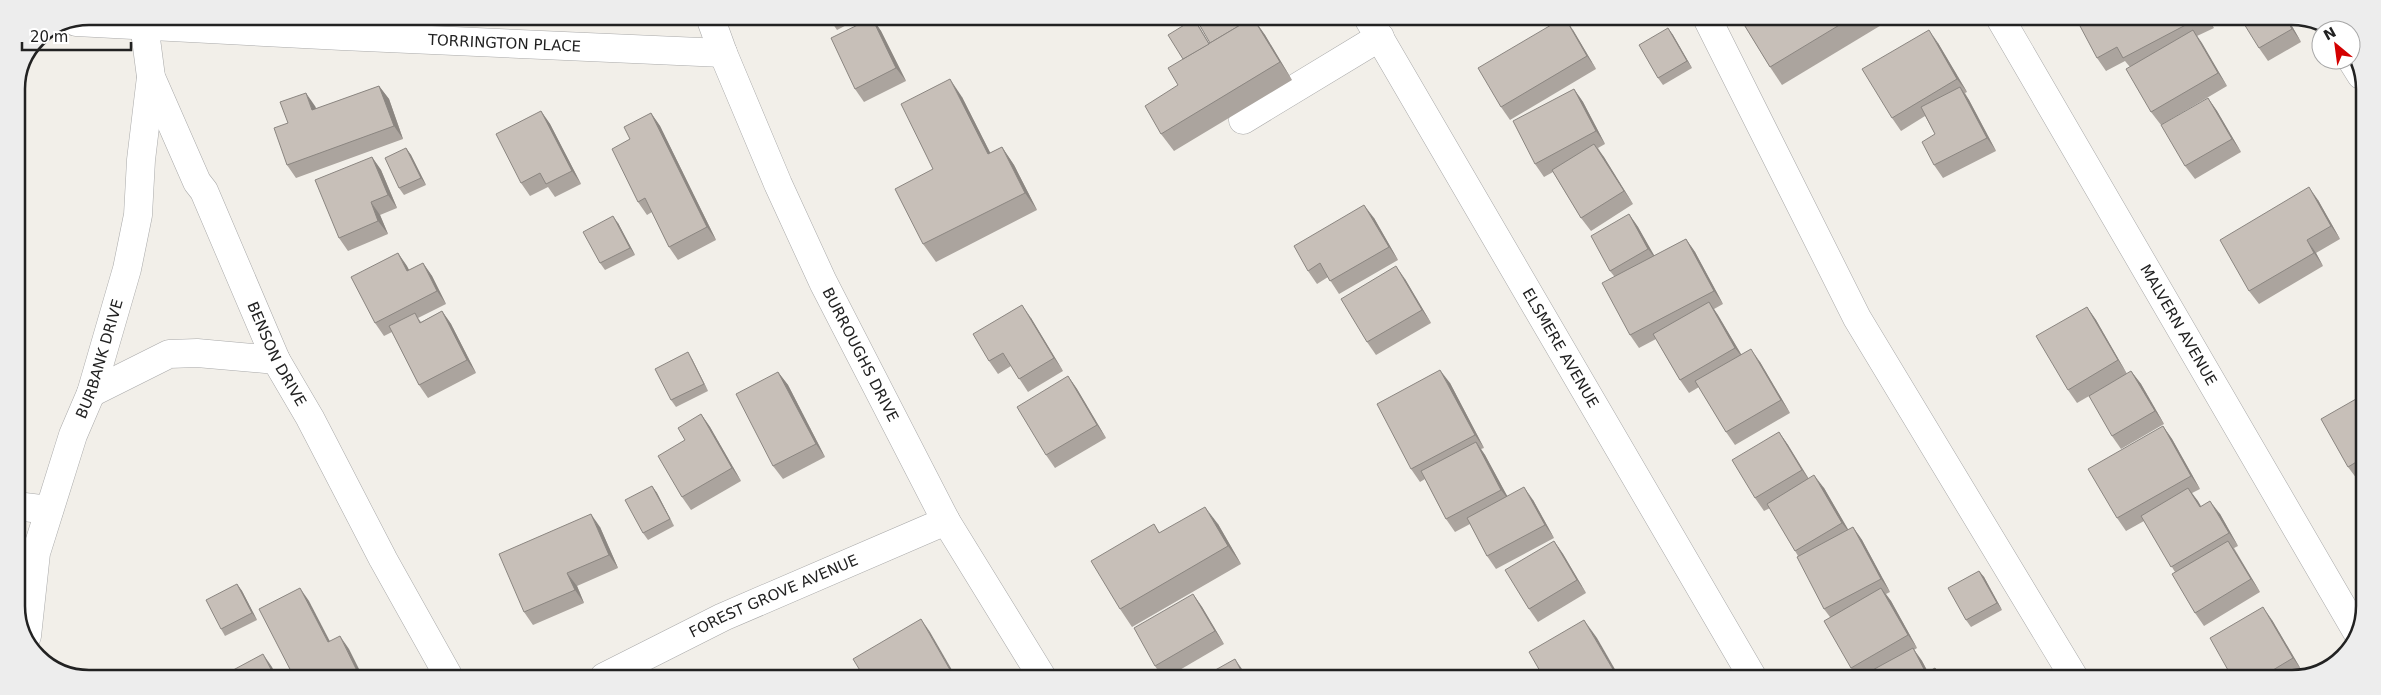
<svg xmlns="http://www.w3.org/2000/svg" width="2381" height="695" font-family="'DejaVu Sans',sans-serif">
  <rect width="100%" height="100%" fill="#f2efe9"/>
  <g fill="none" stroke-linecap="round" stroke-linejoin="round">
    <defs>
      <g id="minor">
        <path id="s1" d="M143,16L151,77L197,182L204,191L276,360L310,418L383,559L449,677"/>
        <path id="s2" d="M710,17L723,53L778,184L823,282L946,521L1042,677"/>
        <path id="s3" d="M1368,18L1753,678"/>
        <polyline points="1707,18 1857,318 2075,679"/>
        <path id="s4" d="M2000,18L2357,632"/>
        <path id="s5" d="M76,22L342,36L723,53"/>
        <polyline points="2351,59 2361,75"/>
        <polyline points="1243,120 1380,37"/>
        <polyline points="91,393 169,354 197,353 276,360"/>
        <polyline points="16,506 49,510"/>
        <path id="s6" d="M27,636L36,553L73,435L91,393L127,269L138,215L141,160L151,77"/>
        <path id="s7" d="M604,677L723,617L946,521"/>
      </g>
    </defs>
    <!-- minor casing -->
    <use href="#minor" stroke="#a9a9a9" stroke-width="29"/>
    <!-- minor -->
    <use href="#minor" stroke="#fff" stroke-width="28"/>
  </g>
  <!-- wall -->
  <g fill="#aba49e">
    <polygon points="828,17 862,17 837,30"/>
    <polygon points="872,18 881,31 906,81 864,102 855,89"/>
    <polygon points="1253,18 1265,35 1292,80 1174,151 1161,134 1178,85 1183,59 1199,26 1209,43"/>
    <polygon points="1621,18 1631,18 1624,22"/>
    <polygon points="1740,18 1893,18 1782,85 1770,67"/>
    <polygon points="2094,18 2209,19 2214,28 2197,36 2227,86 2161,125 2151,112 2130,67 2125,61 2106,71 2097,58"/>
    <polygon points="2288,19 2301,42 2268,61 2259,48"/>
    <polygon points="1668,28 1673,35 1692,68 1663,85 1658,78"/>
    <polygon points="1573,30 1596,69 1510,120 1501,107"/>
    <polygon points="1938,43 1967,92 1965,93 1969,100 1996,151 1943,178 1934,165 1935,134 1925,116 1901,131 1892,118"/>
    <polygon points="379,86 389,99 403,139 296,178 287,165 288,123 315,106 316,109"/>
    <polygon points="1574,89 1583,102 1605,144 1598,148 1633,204 1591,231 1581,218 1553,172 1544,177 1535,164"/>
    <polygon points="16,90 22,98 24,140 16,140"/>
    <polygon points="962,97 990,153 1002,147 1014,165 1037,210 936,262 923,244 933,169"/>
    <polygon points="2208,98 2217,111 2241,152 2195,179 2185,166"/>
    <polygon points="541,111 550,124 581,184 555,197 548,187 530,196 521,183"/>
    <polygon points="651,113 660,126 716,240 678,260 669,247 652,212 647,215 638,202 630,139"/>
    <polygon points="406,148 411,155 426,185 404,195 399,188"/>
    <polygon points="372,157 381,170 397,208 380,215 388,234 348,251 339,238"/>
    <polygon points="2318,200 2340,239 2316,253 2323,266 2259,304 2249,291"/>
    <polygon points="1629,214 1638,227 1654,256 1686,239 1695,252 1723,304 1714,309 1741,354 1760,362 1790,413 1735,445 1726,432 1699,387 1689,393 1680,380 1656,339 1639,348 1630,335 1614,276 1610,271"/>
    <polygon points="1374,218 1398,260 1339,294 1328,277 1317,284 1308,271"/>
    <polygon points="618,223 635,255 605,270 600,263"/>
    <polygon points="398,253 409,270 423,263 432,276 446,304 418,318 421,322 442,311 451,324 476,373 428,398 419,385 392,332 384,336 375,323"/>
    <polygon points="1405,279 1431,323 1376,355 1367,342"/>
    <polygon points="2087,307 2096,320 2127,374 2077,403 2068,390"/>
    <polygon points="1031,318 1063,371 1028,392 1011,366 998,374 989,361"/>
    <polygon points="692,359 708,391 676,407 671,400"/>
    <polygon points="2131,371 2141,384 2164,424 2121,449 2112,436"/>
    <polygon points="778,372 788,385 825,457 783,479 773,466"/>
    <polygon points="1068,376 1077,389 1106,438 1055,468 1046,455"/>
    <polygon points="1450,383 1484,448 1481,449 1485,455 1507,496 1533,500 1554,538 1496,569 1487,556 1470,524 1455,532 1446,519 1425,479 1420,482 1411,469"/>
    <polygon points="2363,395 2363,489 2357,479 2348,467"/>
    <polygon points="701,414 710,427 741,481 691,510 682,497"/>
    <polygon points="2163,426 2172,439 2200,489 2192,493 2201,507 2220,514 2238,546 2234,548 2260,592 2204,626 2195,613 2175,572 2144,521 2126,531 2117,518"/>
    <polygon points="1779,432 1788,445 1809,479 1824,488 1848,530 1853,527 1862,540 1890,592 1886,594 1891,601 1917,648 1914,650 1922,661 1928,672 1935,668 1942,678 1872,678 1870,675 1864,678 1858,678 1851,668 1830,617 1824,609 1798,556 1770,508 1764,511 1755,498"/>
    <polygon points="652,486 657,493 674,526 648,540 643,533"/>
    <polygon points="1154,524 1160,533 1218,524 1241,564 1132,627 1120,609"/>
    <polygon points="600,527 618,568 577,586 584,603 533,625 524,612"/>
    <polygon points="1554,541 1563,554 1586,593 1538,622 1529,609"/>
    <polygon points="1979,571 1984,577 2002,610 1971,627 1966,620"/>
    <polygon points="237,584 242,591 257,620 225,636 221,629"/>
    <polygon points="1193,594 1202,607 1224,644 1166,678 1163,678 1155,666"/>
    <polygon points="2272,620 2302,671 2289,679 2233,679"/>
  </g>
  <!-- shaded-wall -->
  <g fill="#8b8681">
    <polygon points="872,18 881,31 906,81 896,68"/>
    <polygon points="1253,18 1265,35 1292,80 1280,62"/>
    <polygon points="1565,18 1573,30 1596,69 1587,56"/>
    <polygon points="2286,19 2288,19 2301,42 2292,29"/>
    <polygon points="1668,28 1673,35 1692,68 1687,61"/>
    <polygon points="1929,30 1938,43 1967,92 1957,79"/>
    <polygon points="2193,30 2202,43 2227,86 2218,73"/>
    <polygon points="950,79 962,97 1000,172 988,154"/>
    <polygon points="379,86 389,99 403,139 394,126"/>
    <polygon points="1960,87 1969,100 1996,151 1987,138"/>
    <polygon points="1574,89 1583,102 1605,144 1596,131"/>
    <polygon points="16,90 22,98 24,140 16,129"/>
    <polygon points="306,93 315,106 322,123 312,110"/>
    <polygon points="2208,98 2217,111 2241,152 2232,139"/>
    <polygon points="541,111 550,124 581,184 572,171"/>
    <polygon points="651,113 660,126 716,240 707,227"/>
    <polygon points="1594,144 1604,157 1633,204 1624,191"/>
    <polygon points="1002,147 1014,165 1037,210 1025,193"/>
    <polygon points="406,148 411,155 426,185 421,178"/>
    <polygon points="372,157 381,170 397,208 388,195"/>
    <polygon points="2309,187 2318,200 2340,239 2331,226"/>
    <polygon points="371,202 380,215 388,234 378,221"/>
    <polygon points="1364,205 1374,218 1398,260 1389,247"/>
    <polygon points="1629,214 1638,227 1658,262 1648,249"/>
    <polygon points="613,216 618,223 635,255 630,248"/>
    <polygon points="1686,239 1695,252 1723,304 1714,291"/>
    <polygon points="2307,240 2316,253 2323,266 2314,253"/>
    <polygon points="398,253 407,266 416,284 407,271"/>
    <polygon points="423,263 432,276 446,304 437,291"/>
    <polygon points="1396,266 1405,279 1431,323 1422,310"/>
    <polygon points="1709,302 1718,315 1745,361 1735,348"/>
    <polygon points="1022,305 1031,318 1063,371 1054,358"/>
    <polygon points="2087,307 2096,320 2127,374 2118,360"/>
    <polygon points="442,311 451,324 476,373 467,360"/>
    <polygon points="1751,349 1760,362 1790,413 1781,400"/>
    <polygon points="688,352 692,359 708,391 704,384"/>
    <polygon points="1440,370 1450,383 1484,448 1475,435"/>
    <polygon points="2131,371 2141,384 2164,424 2155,411"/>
    <polygon points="778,372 788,385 825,457 816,444"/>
    <polygon points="1068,376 1077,389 1106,438 1097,425"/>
    <polygon points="701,414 710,427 741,481 732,468"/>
    <polygon points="2163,426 2172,439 2200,489 2191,476"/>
    <polygon points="1779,432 1788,445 1811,483 1802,470"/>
    <polygon points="1476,442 1485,455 1511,503 1501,490"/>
    <polygon points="1814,475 1824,488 1852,536 1842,523"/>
    <polygon points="652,486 657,493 674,526 670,519"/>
    <polygon points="1524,487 1533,500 1554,538 1545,525"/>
    <polygon points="2188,488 2198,501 2209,520 2200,507"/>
    <polygon points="2210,501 2220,514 2238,546 2229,533"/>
    <polygon points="1205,507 1218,524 1241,564 1228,546"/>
    <polygon points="591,514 600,527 618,568 609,555"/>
    <polygon points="1853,527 1862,540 1890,592 1881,579"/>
    <polygon points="1554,541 1563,554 1586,593 1577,580"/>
    <polygon points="2228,541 2237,554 2260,592 2251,579"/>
    <polygon points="1979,571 1984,577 2002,610 1997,603"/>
    <polygon points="567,573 577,586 584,603 575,590"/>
    <polygon points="237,584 242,591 257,620 252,613"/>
    <polygon points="300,588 309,601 337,655 328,642"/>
    <polygon points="1881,588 1891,601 1917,648 1908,635"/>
    <polygon points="1193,594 1202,607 1224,644 1215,631"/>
    <polygon points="2263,607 2272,620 2302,671 2293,658"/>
    <polygon points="921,619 930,632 956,677 955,677 953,675"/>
    <polygon points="1584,620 1597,638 1620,678 1618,678"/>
    <polygon points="340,636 349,649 363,677 360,677"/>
    <polygon points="1913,648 1922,661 1931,678 1926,673"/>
    <polygon points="263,654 272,667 277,677 275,677"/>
    <polygon points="1235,659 1244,672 1247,678 1245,678"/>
  </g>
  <!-- building -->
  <g fill="#c7bfb8" stroke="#8b8681">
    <polygon points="1195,17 1252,18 1210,43"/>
    <polygon points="872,18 896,68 855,89 831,38"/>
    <polygon points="1252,18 1253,18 1280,62 1161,134 1145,106 1178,85 1168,68"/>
    <polygon points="1563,18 1565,18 1587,56 1501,107 1478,68"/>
    <polygon points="1740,18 1851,18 1770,67"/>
    <polygon points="2094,18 2197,19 2123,58 2117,47 2097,58 2080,26"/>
    <polygon points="1194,19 1209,44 1183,59 1168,35"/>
    <polygon points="2241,19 2286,19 2292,29 2259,48"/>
    <polygon points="1668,28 1687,61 1658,78 1639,45"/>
    <polygon points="1929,30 1957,79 1892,118 1862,69"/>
    <polygon points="2193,30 2218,73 2151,112 2126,69"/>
    <polygon points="950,79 988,154 1002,147 1025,193 923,244 895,189 933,169 901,104"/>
    <polygon points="379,86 394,126 287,165 274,128 288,123 280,102 306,93 312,110"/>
    <polygon points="1960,87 1987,138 1934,165 1922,142 1935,134 1921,107"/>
    <polygon points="1574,89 1596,131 1535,164 1513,121"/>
    <polygon points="2208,98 2232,139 2185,166 2161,125"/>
    <polygon points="541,111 572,171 546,184 540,173 521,183 496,134"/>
    <polygon points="651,113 707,227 669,247 645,198 638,202 612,149 630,139 624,127"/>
    <polygon points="1594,144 1624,191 1581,218 1552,170"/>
    <polygon points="406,148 421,178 399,188 385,158"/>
    <polygon points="372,157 388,195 371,202 378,221 339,238 315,180"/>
    <polygon points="2309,187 2331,226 2307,240 2314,253 2249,291 2220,240"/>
    <polygon points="1364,205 1389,247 1330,281 1320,263 1308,271 1294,246"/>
    <polygon points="1629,214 1648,249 1610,271 1591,236"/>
    <polygon points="613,216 630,248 600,263 583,232"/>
    <polygon points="1686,239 1714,291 1630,335 1602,283"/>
    <polygon points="398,253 407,271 423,263 437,291 375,323 351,277"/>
    <polygon points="1396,266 1422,310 1367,342 1341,299"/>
    <polygon points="1709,302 1735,348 1680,380 1653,334"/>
    <polygon points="1022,305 1054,358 1019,379 1003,353 989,361 973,334"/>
    <polygon points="2087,307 2118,360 2068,390 2036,336"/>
    <polygon points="442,311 467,360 419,385 389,326 415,313 420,323"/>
    <polygon points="1751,349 1781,400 1726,432 1695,381"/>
    <polygon points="688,352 704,384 671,400 655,369"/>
    <polygon points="1440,370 1475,435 1411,469 1377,404"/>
    <polygon points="2131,371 2155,411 2112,436 2089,396"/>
    <polygon points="778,372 816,444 773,466 736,394"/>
    <polygon points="1068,376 1097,425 1046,455 1017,407"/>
    <polygon points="2363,395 2363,458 2348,467 2321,419"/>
    <polygon points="701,414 732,468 682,497 658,456 685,440 678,428"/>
    <polygon points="2163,426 2191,476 2117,518 2088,469"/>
    <polygon points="1779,432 1802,470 1755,498 1732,460"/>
    <polygon points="1476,442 1501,490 1446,519 1421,471"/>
    <polygon points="1814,475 1842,523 1795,551 1767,504"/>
    <polygon points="2363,476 2363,489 2357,479"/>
    <polygon points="652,486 670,519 643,533 625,500"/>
    <polygon points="1524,487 1545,525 1487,556 1467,518"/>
    <polygon points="2188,488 2200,507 2210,501 2229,533 2171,567 2141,516"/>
    <polygon points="1205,507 1228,546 1120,609 1091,561 1154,524 1159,533"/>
    <polygon points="591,514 609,555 567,573 575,590 524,612 499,554"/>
    <polygon points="1853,527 1881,579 1824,609 1797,557"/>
    <polygon points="1554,541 1577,580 1529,609 1505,570"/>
    <polygon points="2228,541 2251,579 2195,613 2172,574"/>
    <polygon points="1979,571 1997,603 1966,620 1948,588"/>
    <polygon points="237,584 252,613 221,629 206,600"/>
    <polygon points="300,588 328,642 340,636 360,677 294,677 259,609"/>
    <polygon points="1881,588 1908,635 1851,668 1824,621"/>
    <polygon points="1193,594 1215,631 1155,666 1134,628"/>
    <polygon points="2263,607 2293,658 2258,679 2233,679 2210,638"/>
    <polygon points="921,619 953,675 950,677 864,677 853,659"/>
    <polygon points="1584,620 1618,678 1544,678 1529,652"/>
    <polygon points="1913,648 1926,673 1935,668 1941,678 1872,678 1869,672"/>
    <polygon points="263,654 275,677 222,676"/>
    <polygon points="1235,659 1245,678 1201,678"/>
  </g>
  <g text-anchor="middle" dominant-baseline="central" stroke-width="5" stroke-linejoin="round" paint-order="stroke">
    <!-- street labels -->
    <g font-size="15" fill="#222" stroke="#fff">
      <text stroke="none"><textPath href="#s5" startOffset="429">TORRINGTON PLACE</textPath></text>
      <text stroke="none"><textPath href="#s4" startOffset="355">MALVERN AVENUE</textPath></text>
      <text stroke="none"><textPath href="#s3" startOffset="382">ELSMERE AVENUE</textPath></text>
      <text stroke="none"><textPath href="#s1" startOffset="366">BENSON DRIVE</textPath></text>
      <text stroke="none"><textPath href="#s2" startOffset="370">BURROUGHS DRIVE</textPath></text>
      <text stroke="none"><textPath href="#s6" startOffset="288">BURBANK DRIVE</textPath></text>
      <text stroke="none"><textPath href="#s7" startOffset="188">FOREST GROVE AVENUE</textPath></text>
    </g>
  </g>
  <!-- crop -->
  <path d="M0 0H2381V695H0ZM89 25H2292A64 64 0 0 1 2356 89V606A64 64 0 0 1 2292 670H89A64 64 0 0 1 25 606V89A64 64 0 0 1 89 25Z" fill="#ededed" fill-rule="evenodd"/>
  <path fill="none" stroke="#222" stroke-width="2.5" d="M89 25H2292A64 64 0 0 1 2356 89V606A64 64 0 0 1 2292 670H89A64 64 0 0 1 25 606V89A64 64 0 0 1 89 25Z"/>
  <!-- north arrow -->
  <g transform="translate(2336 45) rotate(331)"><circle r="24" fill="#ffffff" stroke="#a7a7a7"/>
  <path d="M0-4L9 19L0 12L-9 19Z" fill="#d40000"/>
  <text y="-8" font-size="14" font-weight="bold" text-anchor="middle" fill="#222222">N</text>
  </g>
  <!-- scale -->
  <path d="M22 42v8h109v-8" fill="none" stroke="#222222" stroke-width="2.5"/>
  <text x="30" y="42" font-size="15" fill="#222222" stroke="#ffffff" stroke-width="4" paint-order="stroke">20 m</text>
</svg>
